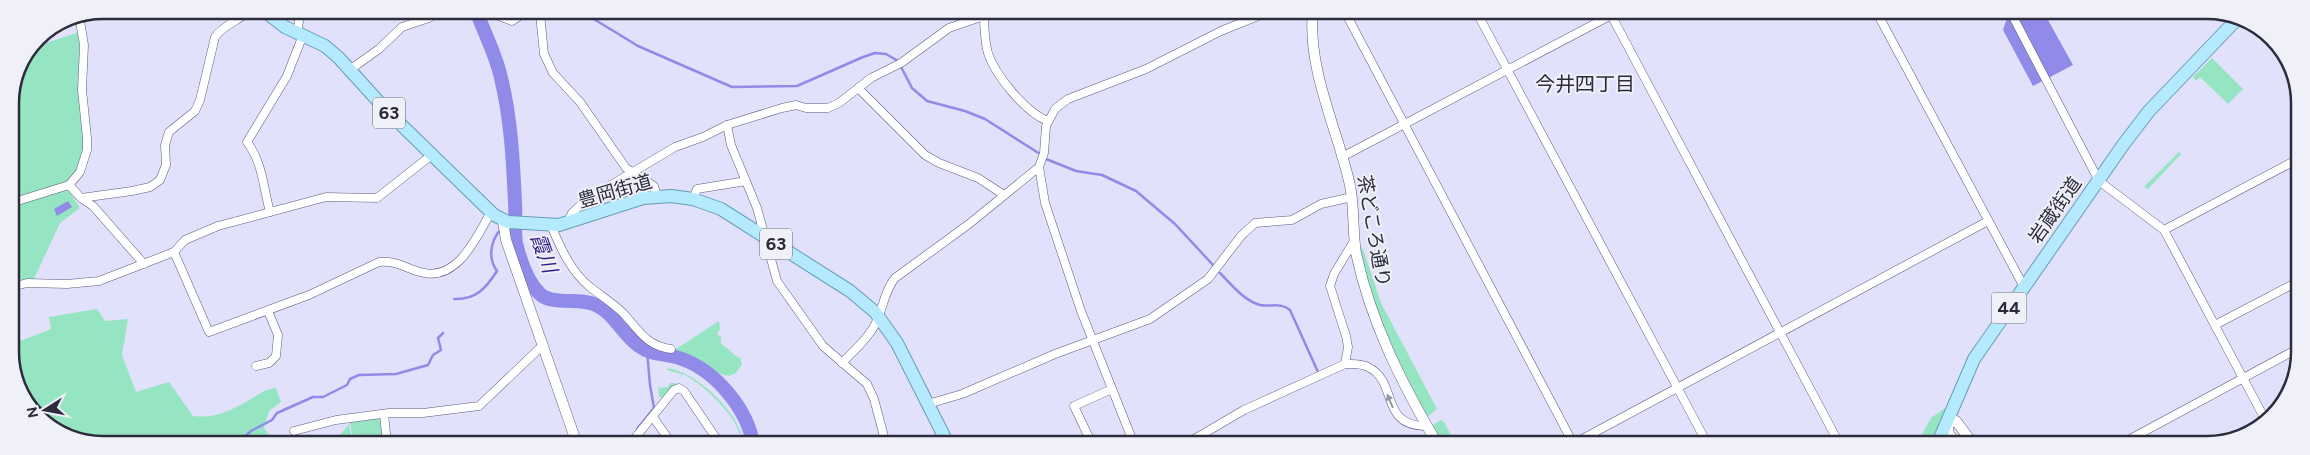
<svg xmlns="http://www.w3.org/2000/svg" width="2310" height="455" font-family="Figtree,'Noto Sans JP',sans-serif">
  <rect width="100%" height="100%" fill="#e1e1fb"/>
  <!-- green -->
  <g fill="#96e5c2">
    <polygon points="79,32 79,93 84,146 71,194 80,208 60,223 34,279 19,280 12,284 10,102 17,67 33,43 37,46"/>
    <polygon points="2212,58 2243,89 2228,104 2200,77 2196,81 2193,77"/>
    <polygon points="2179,152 2181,154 2148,189 2144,187 2131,200"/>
    <polygon points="1360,247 1363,249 1381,303 1437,409 1427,417 1422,415 1369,297"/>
    <path d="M97,309L105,321L128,319L122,355L136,392L169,382L193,416C215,419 232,410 251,399C262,393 262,390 276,388L281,402L269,411L264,428L275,444H90L41,422L13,376V344L51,329L49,317Z"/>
    <path d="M719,321L720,329L717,334L721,337V344C729,348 732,355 740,358L742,364L736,373L729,376L719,374L697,358L673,351Z"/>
    <path d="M668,368C696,373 732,406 741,433H739C735,414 701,383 683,374L679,379L682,374L667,370Z"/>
    <polygon points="658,382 659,388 668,387 670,383 676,383 664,398 659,397"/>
    <polygon points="1949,405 1931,445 1916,445 1931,418"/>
    <polygon points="379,417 382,419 385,444 354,444 350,423"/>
    <polygon points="1441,420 1444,422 1456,445 1440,445 1431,429 1433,425"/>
    <polygon points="349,424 353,444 325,444 336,440"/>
    <polygon points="629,437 623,444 605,444 604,438"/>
  </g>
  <!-- water -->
  <g fill="#908be8">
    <polygon points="2021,11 2043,11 2073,65 2033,86 2003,30 2007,18"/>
    <polygon points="68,201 72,207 57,216 54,209"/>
  </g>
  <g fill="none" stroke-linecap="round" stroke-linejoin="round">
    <!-- stream -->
    <g stroke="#908be8" stroke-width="2.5">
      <polyline points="579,10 638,46 732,87 797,86 863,57 875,53 886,54 898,61 912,88 927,101 965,111 985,119 1040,154"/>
      <polyline points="1046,159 1076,171 1102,175 1136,191 1175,224 1214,266"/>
      <path d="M1220,273C1231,284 1244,301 1260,305C1270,307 1281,302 1290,310L1318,372"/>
      <path d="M454,299C476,300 486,288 497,271C488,259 490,242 500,230"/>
      <polyline points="637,429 654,408 650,385 647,351"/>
      <polyline points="237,444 251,431 272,420 277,413 313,397 323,397 347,385 350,379 359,375 396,374 428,365 433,355 441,350 438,338 443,333"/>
    </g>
    <!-- river -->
    <path stroke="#908be8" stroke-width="14" d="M476,10C484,33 496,54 501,78C511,118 513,161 515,202C516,214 514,232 516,243C520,260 527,281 540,294C553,306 580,297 596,305C615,314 622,334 639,346C652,356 667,353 682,359C716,371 748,410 753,444"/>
    <defs>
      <g id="minor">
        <polyline points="482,10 483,13 496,15 512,21 529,10"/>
        <polyline points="537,10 540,14 544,54 553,73 580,102 626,168 654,186 657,196"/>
        <path d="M984,10C984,24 984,39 988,53C995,75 1026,113 1048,121"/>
        <polyline points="1344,10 1574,445"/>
        <polyline points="1476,11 1708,445"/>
        <polyline points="1609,11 1840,445"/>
        <polyline points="1876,11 2024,287"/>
        <polyline points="2010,11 2099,181 2164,230 2267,423"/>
        <polyline points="297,33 301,10"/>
        <polyline points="351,69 379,49 402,27 429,18 442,10"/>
        <polyline points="858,88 925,155 939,163 978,178 1004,195"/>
        <polyline points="727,125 731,145 757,208 777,281 823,346 867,384 874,399 886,444"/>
        <polyline points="1342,157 1619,11"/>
        <polyline points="69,185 81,198 93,206 144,264"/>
        <path d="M81,198L132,191L150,187L160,180L166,165L165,145L169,132L195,111L200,100L215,37C223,25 240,20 250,10"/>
        <polyline points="693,199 697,189 746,181"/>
        <polyline points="11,203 69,185 80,172 87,150 87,138 82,90 84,45 79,15"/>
        <path d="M270,212C263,187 263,163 247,142L287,76L303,35"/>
        <polyline points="567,223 572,213 586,200 675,147 703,137 727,125 782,108 796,105 806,108 828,108 839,103 871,78 901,63 949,28 984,16"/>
        <path d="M551,225C560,247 571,272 590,287C601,296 613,303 623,313C638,329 646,346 671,349"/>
        <polyline points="2164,230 2298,159"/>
        <path d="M174,252L209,332L309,295L379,262C394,260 406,268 420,272C457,283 476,238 491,212"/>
        <polyline points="12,287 27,283 67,284 99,281 174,252 185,240 218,226 326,197 377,198 433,154"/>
        <polyline points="2215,325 2299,281"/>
        <path d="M842,363C854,350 869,338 877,321C883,307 885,290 895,278L969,224L1039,167"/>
        <polyline points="1345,364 1348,347 1346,336 1330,286 1334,274 1354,241"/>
        <polyline points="256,366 269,363 276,356 278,335 268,311"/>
        <polyline points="928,404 962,394 1055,354 1150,319 1208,279 1241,236 1255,223 1292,220 1321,204 1352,197"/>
        <polyline points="384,414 387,444"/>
        <polyline points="653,417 672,444"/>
        <polyline points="294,431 336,420 389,413 423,413 479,406 543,345"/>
        <polyline points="630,444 674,390 679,388 684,391 720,444"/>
        <polyline points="1092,444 1074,406 1112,389"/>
        <polyline points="1134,444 1081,311 1045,203 1039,167 1044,153 1046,126 1055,109 1068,99 1146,69 1221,31 1273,10"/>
        <path d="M1184,445L1244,410L1345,364C1353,364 1361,363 1368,367C1399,382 1379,426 1426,426"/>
        <polyline points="1571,445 1988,221"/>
        <polyline points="2119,445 2299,348"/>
      </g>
      <g id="tertiary">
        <path d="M1313,10C1307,68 1336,126 1349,181C1355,204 1352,229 1356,253C1371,323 1402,384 1438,445"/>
        <polyline points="503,221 506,240 577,444"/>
        <polyline points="1957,445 1949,434 1947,424 1956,421 1974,445"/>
      </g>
      <g id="primary">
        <polyline points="263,10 285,27 325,46 338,57 388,112 494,215 508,222 559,225 643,198 671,196 693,199 721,209 850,291 875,312 897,343 948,444"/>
        <polyline points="1937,445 1974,359 2123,145 2149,111 2237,19"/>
      </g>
    </defs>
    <!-- minor casing -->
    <use href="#minor" stroke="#5b5b7f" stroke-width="9"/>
    <!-- tertiary casing -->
    <use href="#tertiary" stroke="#5b5b7f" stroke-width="11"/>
    <!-- primary casing -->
    <use href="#primary" stroke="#659db8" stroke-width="14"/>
    <!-- minor -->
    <use href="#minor" stroke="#fff" stroke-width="8"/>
    <!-- tertiary -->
    <use href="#tertiary" stroke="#fff" stroke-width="10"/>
    <!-- primary -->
    <use href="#primary" stroke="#b5e9fd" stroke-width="12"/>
  </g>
  <!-- one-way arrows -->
  <defs><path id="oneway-solid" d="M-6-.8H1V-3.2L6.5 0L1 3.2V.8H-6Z" transform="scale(1.25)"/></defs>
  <use fill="#96969e" href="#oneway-solid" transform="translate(1390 401) rotate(-113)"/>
  <g text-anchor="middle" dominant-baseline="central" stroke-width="4" stroke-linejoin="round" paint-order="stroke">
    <!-- shield labels -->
    <g fill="#f0f0f9" stroke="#676775" stroke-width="1">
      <rect x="373" y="97.5" width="32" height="31" rx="4"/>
      <rect x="760" y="228.5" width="32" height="31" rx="4"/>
      <rect x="1991.5" y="292.5" width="35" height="31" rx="4"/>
    </g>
    <g font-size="18" font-weight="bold" fill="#2c2c3c">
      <text x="389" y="113">63</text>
      <text x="776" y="244">63</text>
      <text x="2009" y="308">44</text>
    </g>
    <!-- street labels -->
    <g font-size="19" fill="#2c2c3c" stroke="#f0f0f9">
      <text transform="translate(615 191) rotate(-16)">豊岡街道</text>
      <text transform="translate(2055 210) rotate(-55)">岩蔵街道</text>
      <text transform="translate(1374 231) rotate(80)">茶どころ通り</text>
    </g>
    <!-- neighbourhood labels -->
    <g font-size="20" fill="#2c2c3c" stroke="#f0f0f9">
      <text x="1585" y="84">今井四丁目</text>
    </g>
    <!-- water labels -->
    <g font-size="20" font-style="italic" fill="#351b86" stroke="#f0f0f9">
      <text transform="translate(544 253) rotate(70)">霞川</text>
    </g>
  </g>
  <!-- crop -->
  <path d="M0 0H2310V455H0ZM103 19H2207A84 84 0 0 1 2291 103V352A84 84 0 0 1 2207 436H103A84 84 0 0 1 19 352V103A84 84 0 0 1 103 19Z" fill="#f0f0f9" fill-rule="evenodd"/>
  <path fill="none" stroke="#2c2c3c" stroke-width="2.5" d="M103 19H2207A84 84 0 0 1 2291 103V352A84 84 0 0 1 2207 436H103A84 84 0 0 1 19 352V103A84 84 0 0 1 103 19Z"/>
  <!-- north arrow -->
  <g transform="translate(45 410) rotate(259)" stroke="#f0f0f9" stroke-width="4" paint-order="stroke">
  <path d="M0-4L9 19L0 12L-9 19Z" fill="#2c2c3c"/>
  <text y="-8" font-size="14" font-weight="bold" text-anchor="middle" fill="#2c2c3c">N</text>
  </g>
</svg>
